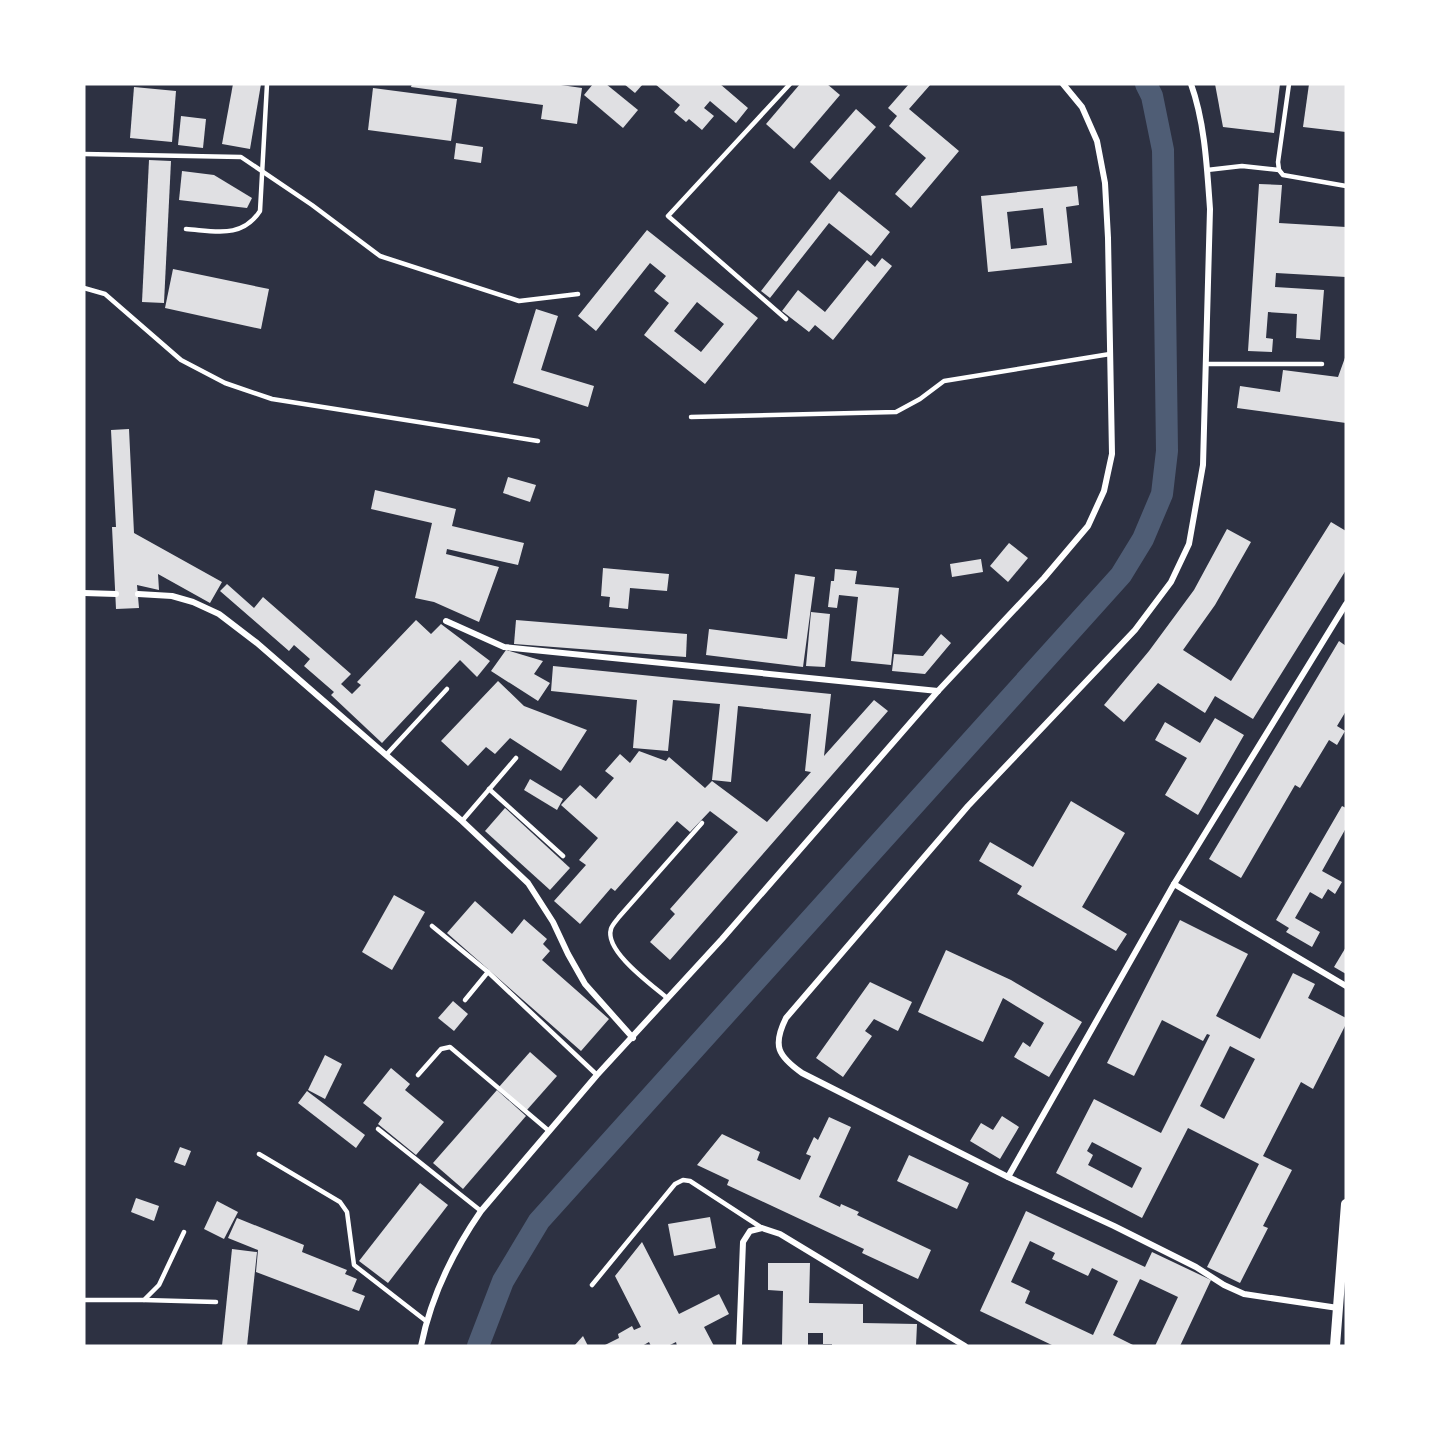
<svg xmlns="http://www.w3.org/2000/svg" width="1430" height="1430" font-family="'Sofia Sans Condensed',sans-serif">
  <rect width="100%" height="100%" fill="#2d3142"/>
  <g fill="none" stroke-linecap="round" stroke-linejoin="round">
    <!-- canal -->
    <polyline stroke="#4f5d75" stroke-width="22" points="478,1346 503,1281 539,1221 1121,575 1143,539 1162,494 1167,451 1163,150 1152,96 1146,84"/>
  </g>
  <!-- building -->
  <g fill="#e0e0e3" fill-rule="evenodd">
    <polygon points="233,84 261,84 250,149 222,144"/>
    <polygon points="412,84 554,84 582,88 577,124 541,119 543,105 411,87"/>
    <polygon points="593,84 606,84 638,110 623,128 584,95"/>
    <polygon points="624,84 643,84 635,93"/>
    <polygon points="655,84 720,84 748,108 736,123 710,101 704,108 714,116 702,130 689,119 686,122 674,112 680,105"/>
    <polygon points="800,84 827,84 840,95 794,149 766,124"/>
    <polygon points="909,84 931,84 909,109 959,151 911,208 895,194 926,158 889,126 897,116 888,108"/>
    <polygon points="1215,84 1280,84 1274,133 1223,127"/>
    <polygon points="1309,84 1346,84 1346,132 1303,127"/>
    <polygon points="134,87 176,91 172,142 130,138"/>
    <polygon points="373,88 457,99 451,141 368,130"/>
    <polygon points="856,109 876,127 830,180 810,162"/>
    <polygon points="181,116 206,119 203,148 178,145"/>
    <polygon points="456,143 483,147 481,163 454,159"/>
    <polygon points="149,160 171,161 164,303 142,302"/>
    <polygon points="182,171 214,175 252,198 247,208 179,200"/>
    <polygon points="1259,184 1282,185 1279,223 1346,227 1346,277 1276,273 1275,287 1324,290 1320,340 1296,338 1297,314 1268,312 1266,338 1273,339 1272,352 1248,351"/>
    <path d="M1077,186L1079,205L1066,207L1072,263L988,272L981,196ZM1043,208L1047,245L1011,249L1007,212Z"/>
    <polygon points="839,191 890,232 871,256 829,223 770,298 761,291"/>
    <path d="M647,230L758,318L705,384L644,335L669,303L654,291L666,276L650,263L596,331L578,316ZM697,302L724,324L701,352L674,331Z"/>
    <polygon points="882,258 892,266 833,340 815,325 809,332 782,311 798,290 825,312 867,260 875,267"/>
    <polygon points="173,269 269,289 261,329 165,308"/>
    <polygon points="536,309 558,316 541,370 594,386 588,407 513,383"/>
    <polygon points="1346,355 1346,423 1237,408 1240,386 1280,392 1283,370 1338,377"/>
    <polygon points="129,429 134,533 222,582 210,603 158,574 159,590 137,585 139,608 116,609 112,527 116,527 111,430"/>
    <polygon points="508,477 536,485 530,502 503,493"/>
    <polygon points="375,490 456,509 452,526 524,543 518,565 447,549 446,554 499,567 479,622 434,602 415,598 432,523 371,509"/>
    <polygon points="1331,522 1346,531 1346,570 1253,719 1215,696 1205,713 1158,683 1124,722 1104,705 1149,651 1194,590 1227,529 1251,542 1215,605 1183,650 1231,681"/>
    <polygon points="1009,543 1028,558 1008,582 990,566"/>
    <polygon points="981,559 983,572 952,577 950,564"/>
    <polygon points="603,568 669,574 667,591 630,588 628,609 609,607 610,597 601,596"/>
    <polygon points="835,569 857,571 855,584 899,588 891,665 851,661 858,597 839,595 837,608 828,607 831,581 834,581"/>
    <polygon points="795,574 815,577 803,667 706,655 709,629 787,639"/>
    <polygon points="227,584 254,608 263,597 351,674 341,684 352,694 361,685 357,682 416,620 431,634 441,624 490,661 477,677 460,660 382,743 331,695 334,692 304,666 310,659 294,645 289,651 220,591"/>
    <polygon points="811,612 830,614 825,667 806,666"/>
    <polygon points="516,620 687,634 686,657 514,644"/>
    <polygon points="941,634 951,643 925,674 892,671 894,654 923,656"/>
    <polygon points="1339,641 1346,646 1346,711 1337,726 1345,731 1337,745 1329,740 1300,788 1295,785 1241,878 1209,859"/>
    <polygon points="506,650 543,661 534,674 550,683 538,701 491,671"/>
    <polygon points="553,666 831,694 824,756 874,700 888,711 670,960 650,942 675,914 670,909 738,832 710,811 690,832 677,821 615,891 611,888 580,924 554,901 586,865 579,860 598,838 561,805 580,785 596,799 614,778 605,771 620,754 630,763 639,751 666,761 669,757 705,788 712,781 767,822 811,772 805,771 811,714 738,706 731,782 712,780 720,704 673,700 668,751 633,748 637,700 551,691"/>
    <polygon points="498,681 524,706 587,730 561,771 510,738 495,754 486,747 468,766 441,741"/>
    <polygon points="1215,718 1244,735 1198,815 1165,795 1187,758 1155,740 1165,722 1200,743"/>
    <polygon points="530,779 563,799 557,810 524,790"/>
    <polygon points="1071,801 1125,833 1082,907 1127,934 1116,951 1017,894 1022,886 979,861 990,842 1033,867"/>
    <polygon points="1342,806 1346,808 1346,828 1322,871 1342,882 1335,894 1328,889 1322,899 1310,892 1295,918 1320,932 1312,947 1286,932 1289,928 1276,920"/>
    <polygon points="505,808 570,868 550,890 485,831"/>
    <polygon points="394,895 425,912 392,970 362,952"/>
    <polygon points="475,901 512,934 524,919 547,939 543,944 550,951 542,960 609,1019 581,1051 447,933"/>
    <path d="M1180,920L1248,954L1216,1016L1260,1039L1293,973L1315,984L1308,998L1346,1018V1024L1313,1089L1301,1082L1263,1156L1292,1170L1263,1226L1268,1228L1240,1283L1207,1267L1259,1164L1188,1128L1142,1218L1056,1173L1094,1099L1161,1133L1210,1035L1207,1034L1203,1041L1162,1020L1134,1076L1107,1063ZM1230,1046L1255,1059L1224,1119L1200,1106ZM1092,1142L1142,1168L1132,1188L1088,1165L1093,1155L1087,1151Z"/>
    <polygon points="1346,947 1346,974 1334,967"/>
    <polygon points="946,950 1011,980 1082,1022 1049,1077 1014,1057 1023,1042 1030,1047 1044,1023 1003,998 983,1042 918,1012"/>
    <polygon points="870,982 912,1002 898,1031 874,1019 865,1031 872,1036 843,1077 816,1058"/>
    <polygon points="453,1001 468,1014 454,1031 438,1018"/>
    <polygon points="530,1052 557,1076 526,1111 499,1087"/>
    <polygon points="325,1055 342,1064 325,1099 308,1090"/>
    <polygon points="391,1068 410,1084 405,1090 444,1122 416,1155 378,1124 382,1118 363,1103"/>
    <polygon points="497,1090 526,1116 463,1189 433,1163"/>
    <polygon points="307,1091 365,1135 356,1148 298,1103"/>
    <polygon points="1002,1116 1019,1127 1000,1159 970,1141 981,1123 993,1130"/>
    <polygon points="829,1117 851,1127 819,1197 840,1207 841,1204 859,1212 857,1215 931,1250 918,1279 862,1253 864,1249 727,1185 729,1180 697,1165 722,1134 760,1152 757,1160 800,1180 811,1156 806,1154 814,1137 818,1140"/>
    <polygon points="180,1147 191,1151 185,1166 174,1162"/>
    <polygon points="909,1155 969,1183 957,1209 897,1181"/>
    <polygon points="420,1183 448,1205 388,1283 359,1261"/>
    <polygon points="136,1198 159,1206 154,1221 131,1212"/>
    <polygon points="217,1201 238,1212 224,1239 204,1229"/>
    <path d="M1026,1211L1145,1267L1152,1252L1211,1280L1180,1346H1155L1178,1297L1140,1279L1113,1335L1135,1346H1054L980,1311ZM1030,1241L1055,1253L1052,1259L1088,1276L1092,1268L1118,1281L1093,1335L1025,1303L1030,1291L1011,1282Z"/>
    <polygon points="710,1217 716,1248 674,1256 668,1224"/>
    <polygon points="237,1218 304,1245 302,1252 347,1270 345,1274 357,1279 352,1291 365,1296 359,1311 256,1272 258,1250 228,1238"/>
    <polygon points="642,1242 679,1314 719,1294 729,1314 704,1327 714,1346 677,1346 676,1342 668,1346 651,1346 649,1342 642,1346 603,1346 619,1338 618,1334 632,1326 634,1330 641,1327 615,1276"/>
    <polygon points="232,1249 257,1252 247,1346 222,1346"/>
    <polygon points="768,1263 810,1263 809,1303 863,1304 863,1323 917,1324 916,1346 832,1346 832,1344 823,1344 823,1333 808,1333 808,1346 782,1345 783,1291 768,1290"/>
    <polygon points="583,1336 588,1346 574,1346"/>
  </g>
  <g fill="none" stroke-linecap="round" stroke-linejoin="round">
    <!-- service -->
    <g stroke="#fff" stroke-width="4.5">
      <polyline points="1289,84 1278,162 1279,170 1283,175 1346,186"/>
      <polyline points="84,154 241,157 312,205 380,256 519,301 578,294"/>
      <polyline points="1207,170 1242,166 1279,170"/>
      <path d="M186,229C215,231 242,239 260,211L267,84"/>
      <polyline points="84,288 105,294 181,360 225,383 272,399 538,441"/>
      <polyline points="786,319 668,216 790,84"/>
      <polyline points="1207,364 1322,364"/>
      <polyline points="691,417 896,412 920,399 944,381 1110,354"/>
      <polyline points="386,755 447,689"/>
      <polyline points="489,789 563,856"/>
      <polyline points="462,821 516,758"/>
      <polyline points="432,926 488,972 597,1075"/>
      <path d="M667,998C652,985 604,951 611,929C612,925 617,920 619,917L702,823"/>
      <polyline points="465,1000 488,972"/>
      <polyline points="418,1075 441,1049 450,1047 549,1131"/>
      <polyline points="378,1129 481,1211"/>
      <polyline points="259,1154 340,1202 347,1212 354,1265 426,1321"/>
      <polyline points="592,1285 675,1184 683,1180 690,1181 762,1228"/>
      <polyline points="84,1300 144,1300 159,1285 184,1232"/>
      <polyline points="144,1300 216,1302"/>
    </g>
    <!-- minor -->
    <g stroke="#fff" stroke-width="6">
      <path d="M1191,84C1205,123 1207,168 1210,209L1203,465L1189,544L1171,582L1135,630L968,806L786,1018C772,1046 778,1056 802,1073L1008,1177L1114,1226L1196,1267L1224,1285L1244,1294L1338,1308"/>
      <polyline points="84,593 116,594"/>
      <polyline points="138,594 172,596 193,602 219,614 257,643 462,821 528,883 553,922 568,954 585,984 633,1038"/>
      <polyline points="446,621 504,647 938,691"/>
      <polyline points="1174,884 1346,986"/>
      <polyline points="1008,1177 1174,884 1346,604"/>
      <path d="M421,1346C431,1296 452,1253 481,1211L597,1075L722,939L938,691L1044,578L1088,526L1104,491L1112,454L1108,238L1105,183L1097,141L1082,107L1063,84"/>
      <polyline points="739,1346 743,1242 750,1231 762,1228 780,1234 965,1346"/>
    </g>
    <!-- tertiary -->
    <polyline stroke="#fff" stroke-width="10" points="1335,1346 1346,1204"/>
  </g>
  <!-- border -->
  <rect width="1430" height="1430" fill="none" stroke="#ffffff" stroke-width="171"/>
</svg>
